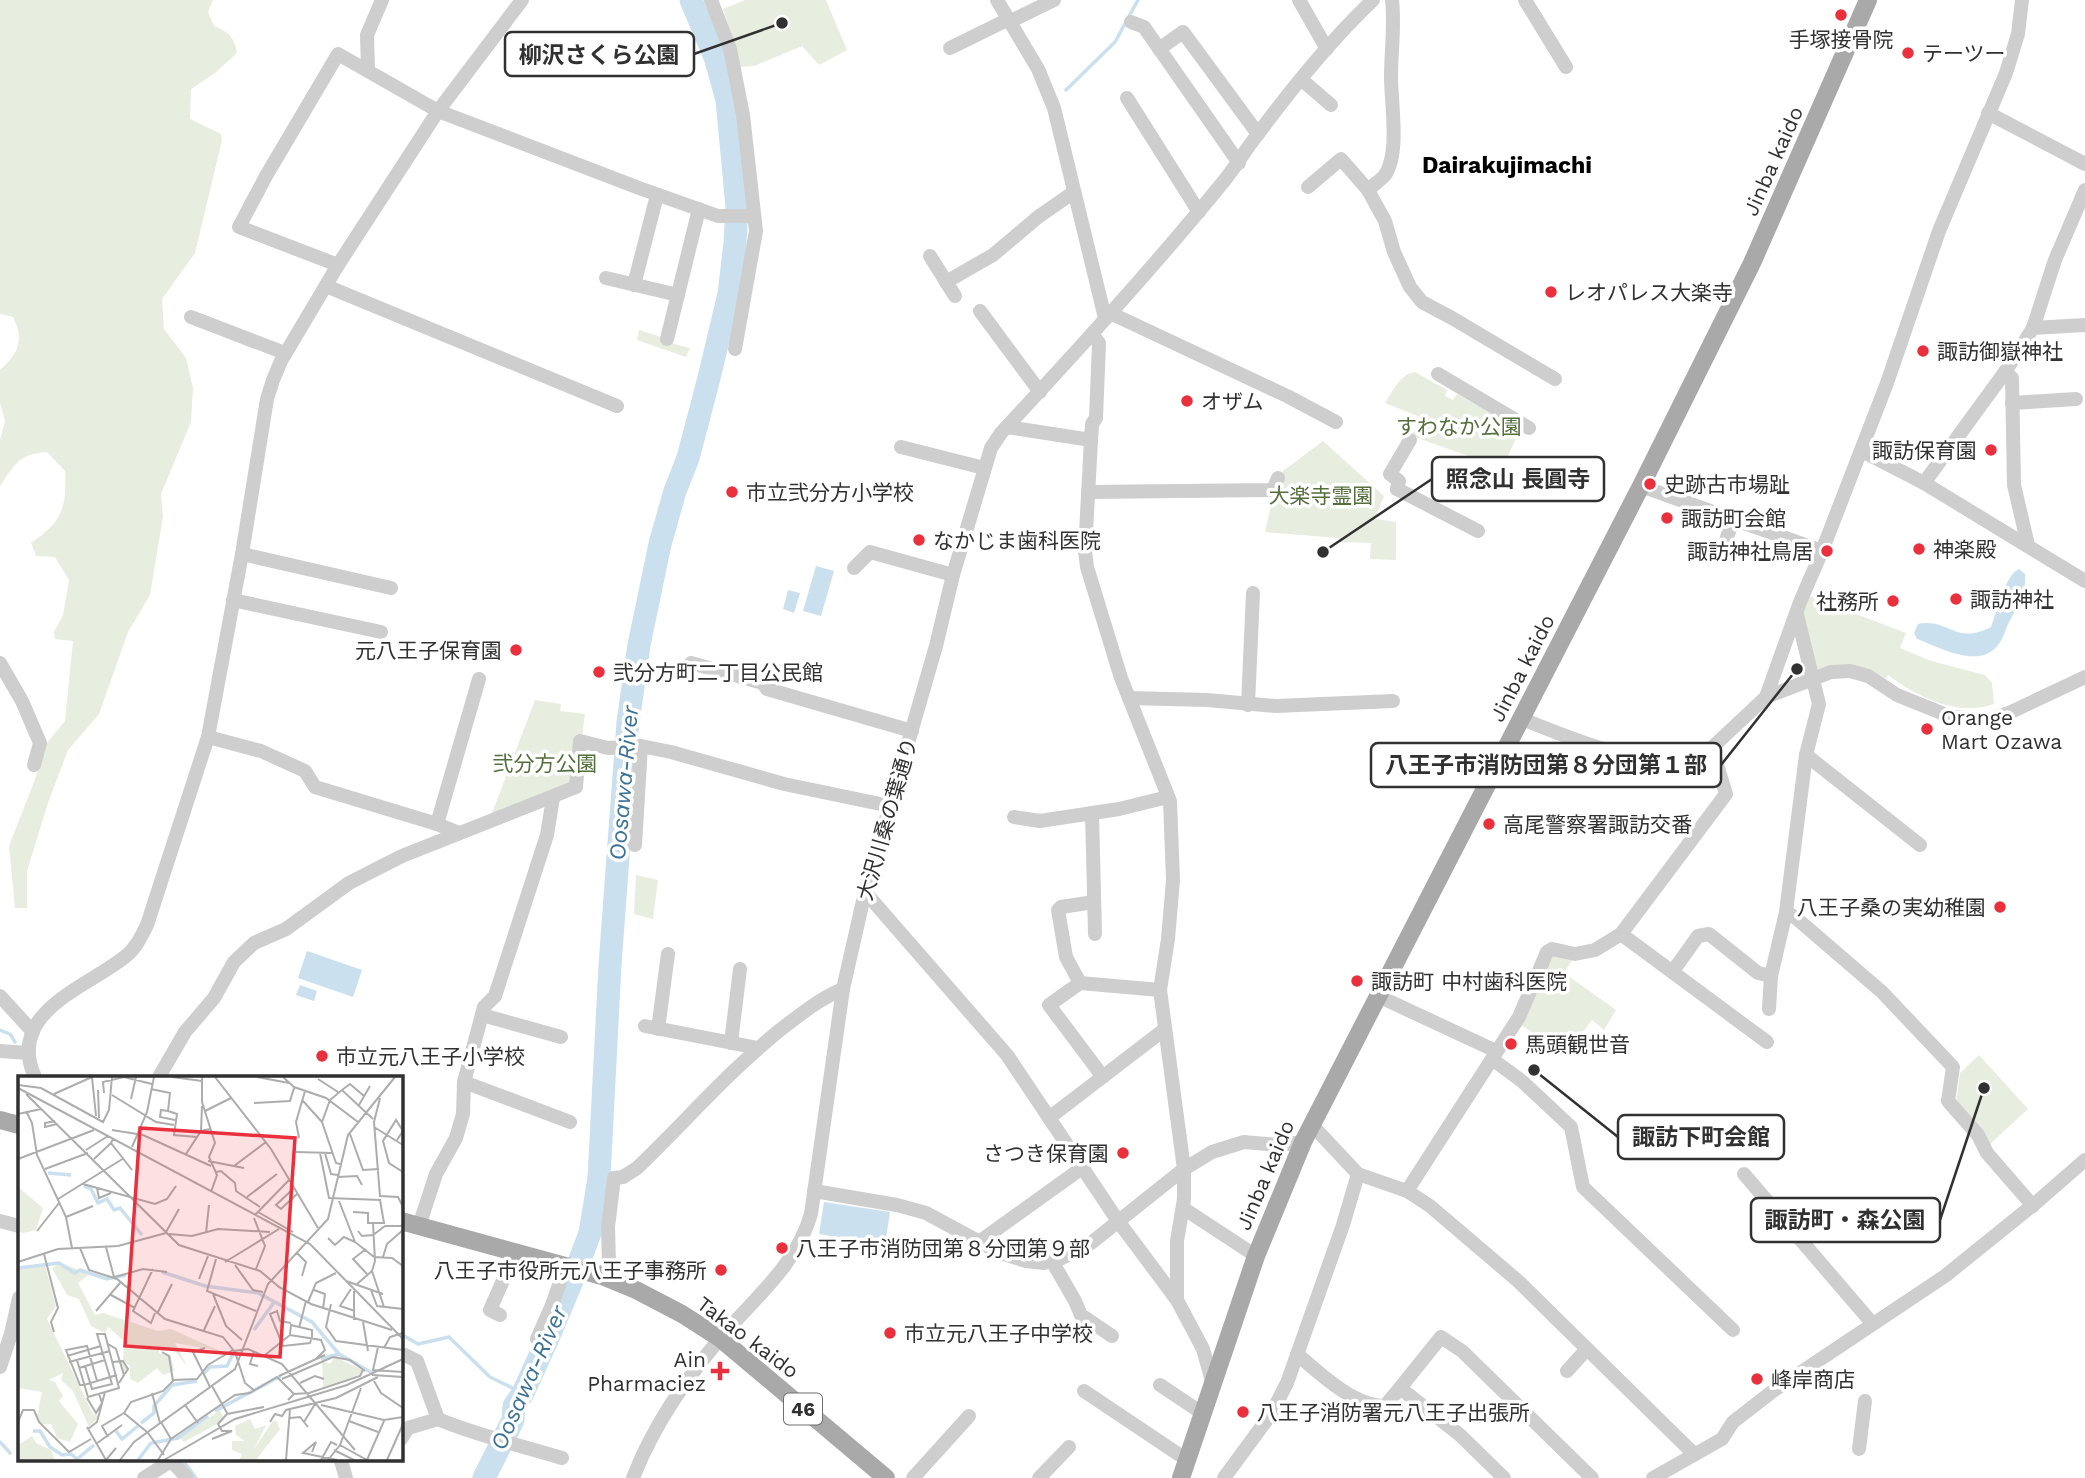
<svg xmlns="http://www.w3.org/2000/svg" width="2085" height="1478" font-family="'Work Sans','Noto Sans JP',sans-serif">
  <rect width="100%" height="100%" fill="#fff"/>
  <!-- green -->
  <g fill="#e7eedf">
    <path d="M0,0H213L208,12L214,26C228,31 235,38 237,53L215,73L191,89L190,119L221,134L222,140L195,253L162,299L164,329L186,358L193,388L191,422L161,494L163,517L150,595L128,632L99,714L68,750L48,803L27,871V908H15L9,846L34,782L46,744L65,721L73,641L55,639L54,632L63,615L69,580L55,557L36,556L31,543C62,522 67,508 65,471L47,452C19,454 15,464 0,486V440L5,421L0,403V370C18,354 25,340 13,317L0,314Z"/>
    <polygon points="745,0 826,0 847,50 819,65 802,46 754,66 739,67 732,37 723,9"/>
    <polygon points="639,330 671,340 671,343 690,348 686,357 637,340"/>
    <path d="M1415,372L1447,390L1445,396L1453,400L1457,394L1520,430L1502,468L1412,436L1420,417L1385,403C1393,391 1400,374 1415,372Z"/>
    <polygon points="1323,441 1384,496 1375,519 1396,522 1396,560 1370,559 1371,543 1340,542 1338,538 1265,532 1270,509 1283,471"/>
    <path d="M1809,596L1906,633L1900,648L1931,661L1985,675L1992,683L1994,704C1958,717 1917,697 1888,675L1886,679C1863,664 1841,662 1816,670L1801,614Z"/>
    <polygon points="535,700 561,704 560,711 585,714 576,787 489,821"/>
    <polygon points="636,875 658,880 653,919 634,914"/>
    <polygon points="1550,955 1574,957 1564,973 1616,1010 1604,1030 1592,1020 1565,1056 1520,1024"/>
    <polygon points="1979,1055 2028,1109 1988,1146 1956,1103 1960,1073"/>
  </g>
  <!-- water -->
  <g fill="#cbe0ee">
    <polygon points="816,566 834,571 821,616 803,611"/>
    <path d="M2019,569L2025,574C2027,591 2018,606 2010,620C2006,627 2004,638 1998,645C1979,670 1939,647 1917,639L1914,633L1918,624C1949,617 1954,646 1991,627C1997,612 2005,575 2019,569Z"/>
    <polygon points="788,590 800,593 794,613 783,609"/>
    <polygon points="307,951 362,970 353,997 298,978"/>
    <polygon points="300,985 317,991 314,1001 296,995"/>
    <polygon points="824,1202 890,1212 885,1245 819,1234"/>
  </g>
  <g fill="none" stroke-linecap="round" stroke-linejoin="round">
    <!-- stream -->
    <g stroke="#cbe0ee" stroke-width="3.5">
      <polyline points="1066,90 1115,42 1138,0"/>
      <polyline points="623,756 629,755"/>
      <polyline points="0,1030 10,1034 15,1042"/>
      <polyline points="401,1334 418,1344 449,1337 490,1377 523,1393"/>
      <polyline points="0,1442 10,1453"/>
      <polyline points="182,1459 196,1478"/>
    </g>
    <!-- river -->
    <polyline stroke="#cbe0ee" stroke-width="23" points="484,1478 513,1420 514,1406 523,1393 548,1338 572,1281 590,1233 599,1178 610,965 628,722 639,645 660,544 675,491 688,458 709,378 729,294 735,243 737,207 727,100 715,57 691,0"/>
    <!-- minor -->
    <g stroke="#cecece" stroke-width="14">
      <polyline points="711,0 730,49 743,115 756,231 735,349"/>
      <polyline points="997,0 1038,69 1054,108 1105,318"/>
      <polyline points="1299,0 1327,49"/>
      <path d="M1392,0C1395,26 1391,51 1391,77C1391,103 1400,153 1385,175C1381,180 1373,185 1368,190L1385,221L1394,252L1410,287L1422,302L1452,318L1555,379"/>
      <polyline points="1525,0 1566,67"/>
      <polyline points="1009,22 1054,0"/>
      <polyline points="1131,22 1144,27 1239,163"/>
      <polyline points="950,48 1007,20"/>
      <polyline points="1159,49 1183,32 1258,134"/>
      <polyline points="368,71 367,35 382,0"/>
      <polyline points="1302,80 1331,105"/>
      <polyline points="1127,98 1199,212"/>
      <polyline points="1988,113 2085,164"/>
      <polyline points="1308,187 1341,159 1368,190"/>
      <polyline points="930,256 955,296"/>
      <polyline points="338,265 239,227 266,176 338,54 438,111 639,188 718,216 754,216"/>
      <polyline points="606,278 678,295"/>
      <polyline points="946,282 993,255 1038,217 1074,192"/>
      <polyline points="634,285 657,195"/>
      <polyline points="326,286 617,406"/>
      <polyline points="980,311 1040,392"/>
      <polyline points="1110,313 1287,396 1336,422"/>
      <polyline points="191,317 285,353"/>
      <polyline points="2033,328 2055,260 2085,190"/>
      <polyline points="1092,334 1099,343 1096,418 1092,424 1091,440 1085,551 1087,567 1121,678 1170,801 1173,880 1168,939 1160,990 1184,1169 1184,1199 1177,1241 1177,1300"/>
      <polyline points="667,339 699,209"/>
      <polyline points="1438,374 1529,428"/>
      <polyline points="2012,403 2076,399"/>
      <polyline points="1007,427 1091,440"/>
      <polyline points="1410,440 1390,474 1399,481 1397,489 1478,531"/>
      <polyline points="901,447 984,468"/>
      <polyline points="1862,451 1924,483 2085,581"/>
      <polyline points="1924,483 2005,372"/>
      <polyline points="1641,486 1822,551"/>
      <polyline points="1088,492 1273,490 1278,478"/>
      <polyline points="2028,545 2014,485 2012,378 2005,372 2033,328 2085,325"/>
      <polyline points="1723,550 1733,519"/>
      <polyline points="242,554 391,588"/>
      <polyline points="854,568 870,552 953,575"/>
      <polyline points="233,600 381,632"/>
      <polyline points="0,663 22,701 40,743 34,765"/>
      <polyline points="691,663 763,683 767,689 912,731"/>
      <polyline points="1766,697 1800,602 1822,551 1887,383 1939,231 2006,73 2018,34 2022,0"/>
      <polyline points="1129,698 1207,700 1276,706 1393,701"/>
      <polyline points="1248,705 1253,593"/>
      <path d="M1522,719C1579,741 1640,770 1703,756L1766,697L1831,672L1850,671L1868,676L1897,695L1949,716L1972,719H1992L2011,712L2085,677"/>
      <polyline points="208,737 261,751 305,771 315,787 437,824 459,833"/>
      <polyline points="1806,755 1920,845"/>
      <polyline points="1092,813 1095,934"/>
      <polyline points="1014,817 1040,821 1119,809 1168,797"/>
      <polyline points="437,824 479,679"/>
      <polyline points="635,845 641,746"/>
      <polyline points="865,892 1007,1055 1118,1221 1177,1300 1203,1349 1212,1381"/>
      <polyline points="1786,912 1796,918 1882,992 1953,1067 1948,1101 1978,1135 1987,1153 2033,1206"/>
      <polyline points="1621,934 1767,1042"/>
      <polyline points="1673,971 1698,936 1709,934 1758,973 1771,976"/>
      <polyline points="1080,983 1066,957 1058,910 1061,907 1094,902"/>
      <polyline points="0,996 33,1032"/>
      <polyline points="1378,996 1496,1051"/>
      <polyline points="1769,1009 1771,976 1786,912 1806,755 1819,704 1797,615"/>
      <polyline points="482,1015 561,1037"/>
      <polyline points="645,1026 758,1048"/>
      <polyline points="658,1029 668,954"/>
      <polyline points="731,1043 740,969"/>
      <polyline points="0,1051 28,1053"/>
      <polyline points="1492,1059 1523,1082 1571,1127 1583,1187 1733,1330"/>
      <path d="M35,1077C5,1012 88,987 126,956C136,948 141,937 147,925L208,737L242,554L267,399L273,380L281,361L338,265L438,111L522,0"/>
      <polyline points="159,1077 185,1032 214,998 234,962 254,943 286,929 349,883 402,856 576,787 580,741 608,748 641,746 671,752 784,784 890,806"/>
      <polyline points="1103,1077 1049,1005 1080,983 1160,990"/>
      <polyline points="464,1082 570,1122"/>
      <polyline points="1049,1118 1165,1029"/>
      <polyline points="1312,1125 1358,1174 1407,1191 1430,1206 1518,1281 1694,1454"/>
      <polyline points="1744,1174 1872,1323"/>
      <polyline points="814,1191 897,1205 926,1213 1000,1253 1026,1261 1044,1263 1060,1259 1091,1243 1184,1169 1212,1152 1244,1142 1278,1145 1303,1142"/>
      <polyline points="1407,1191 1519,1017 1547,952 1552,949 1575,954 1595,950 1621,934 1726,794 1712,748"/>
      <polyline points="1183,1208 1256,1256"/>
      <polyline points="0,1221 19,1226"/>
      <polyline points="419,1226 436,1174 456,1138 463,1114 464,1082 484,1007 495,996 547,835 553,798"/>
      <polyline points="979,1242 1082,1168"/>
      <polyline points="1052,1261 1075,1301 1081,1315 1112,1336"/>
      <path d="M602,1276L609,1264L608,1227L614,1178L623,1177L637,1168C685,1122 728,1072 780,1030C801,1014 819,999 843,989"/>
      <polyline points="500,1315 490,1310 516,1251"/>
      <polyline points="537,1339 552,1305 566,1265"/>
      <path d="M1297,1354C1320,1374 1354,1406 1385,1406L1400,1388"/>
      <polyline points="401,1356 405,1355 417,1361 438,1419 408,1428 401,1439"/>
      <polyline points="0,1367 11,1334 19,1298"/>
      <polyline points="1567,1371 1587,1349"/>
      <polyline points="1160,1385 1202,1413"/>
      <polyline points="1084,1391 1187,1460"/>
      <path d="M438,1419C478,1436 520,1445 562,1458"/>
      <polyline points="1859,1449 1865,1401"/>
      <polyline points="170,1459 187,1478"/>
      <polyline points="342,1459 341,1461 346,1478"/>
      <polyline points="144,1478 174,1459"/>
      <path d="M633,1478C655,1421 690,1372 731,1326C762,1292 798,1260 811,1214L843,989L865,892L936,646L953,575L991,448L1001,433C1077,351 1153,268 1224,181C1236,166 1246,149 1258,134C1292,88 1332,39 1373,0"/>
      <polyline points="913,1478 969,1416"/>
      <polyline points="1039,1478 1069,1447"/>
      <polyline points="1224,1478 1271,1414 1287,1383 1343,1225 1358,1174"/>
      <polyline points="1504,1478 1460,1435 1400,1388 1441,1337 1462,1351 1592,1478"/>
      <polyline points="1653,1478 1722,1439 1733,1422 1773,1391 1945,1276 2038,1201 2085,1160"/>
    </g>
    <!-- major -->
    <g stroke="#a9a9a9" stroke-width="18">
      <polyline points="0,1120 19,1125"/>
      <polyline points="401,1221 602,1276 636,1290 682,1314 721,1339 886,1478"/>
      <polyline points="1181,1478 1256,1256 1303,1142 1641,486 1752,263 1868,0"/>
    </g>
  </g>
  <!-- markers -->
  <g fill="#eb303d" stroke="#fff" stroke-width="2.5">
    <circle cx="1841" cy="15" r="7"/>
    <circle cx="1908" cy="53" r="7"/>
    <circle cx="1551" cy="292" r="7"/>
    <circle cx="1923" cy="351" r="7"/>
    <circle cx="1187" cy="401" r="7"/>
    <circle cx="1991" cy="450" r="7"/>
    <circle cx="1650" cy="484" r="7"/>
    <circle cx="732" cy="492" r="7"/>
    <circle cx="1667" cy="518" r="7"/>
    <circle cx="919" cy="540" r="7"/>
    <circle cx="1919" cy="549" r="7"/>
    <circle cx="1827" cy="551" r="7"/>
    <circle cx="1956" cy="599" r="7"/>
    <circle cx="1893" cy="601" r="7"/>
    <circle cx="516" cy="650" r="7"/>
    <circle cx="599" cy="672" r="7"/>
    <circle cx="1927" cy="729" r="7"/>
    <circle cx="1489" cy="824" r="7"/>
    <circle cx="2000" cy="907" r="7"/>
    <circle cx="1357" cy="981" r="7"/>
    <circle cx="1511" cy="1044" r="7"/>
    <circle cx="322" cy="1056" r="7"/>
    <circle cx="1123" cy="1153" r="7"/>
    <circle cx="782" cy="1248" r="7"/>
    <circle cx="721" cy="1270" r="7"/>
    <circle cx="890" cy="1333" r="7"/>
    <path d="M716.5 1360.5h7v7h7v7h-7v7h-7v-7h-7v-7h7z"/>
    <circle cx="1757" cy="1379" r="7"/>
    <circle cx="1243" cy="1412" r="7"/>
  </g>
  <g text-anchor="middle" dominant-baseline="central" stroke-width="7" stroke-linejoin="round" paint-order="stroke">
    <!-- shield labels -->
    <rect fill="#fff" stroke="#6f6f6f" stroke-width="2" x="784" y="1393.5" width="38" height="31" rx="5"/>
    <g font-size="19" font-weight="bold" fill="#313131">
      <text x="803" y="1409">46</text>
    </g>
    <!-- poi labels -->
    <g font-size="21" fill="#313131" stroke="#fff" text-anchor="start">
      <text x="1841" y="39" text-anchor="middle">手塚接骨院</text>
      <text x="1922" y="53">テーツー</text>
      <text x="1565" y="292">レオパレス大楽寺</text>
      <text x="1937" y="351">諏訪御嶽神社</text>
      <text x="1201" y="401">オザム</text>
      <text x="1977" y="450" text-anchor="end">諏訪保育園</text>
      <text x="1664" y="484">史跡古市場趾</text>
      <text x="746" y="492">市立弐分方小学校</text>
      <text x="1681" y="518">諏訪町会館</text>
      <text x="933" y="540">なかじま歯科医院</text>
      <text x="1933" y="549">神楽殿</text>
      <text x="1813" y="551" text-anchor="end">諏訪神社鳥居</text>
      <text x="1970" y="599">諏訪神社</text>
      <text x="1879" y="601" text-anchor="end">社務所</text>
      <text x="502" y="650" text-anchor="end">元八王子保育園</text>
      <text x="613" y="672">弐分方町二丁目公民館</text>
      <text x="1941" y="717">Orange<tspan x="1941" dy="24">Mart Ozawa</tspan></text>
      <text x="1503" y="824">高尾警察署諏訪交番</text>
      <text x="1986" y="907" text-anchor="end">八王子桑の実幼稚園</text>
      <text x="1371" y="981">諏訪町 中村歯科医院</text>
      <text x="1525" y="1044">馬頭観世音</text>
      <text x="336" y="1056">市立元八王子小学校</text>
      <text x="1109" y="1153" text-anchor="end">さつき保育園</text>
      <text x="796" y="1248">八王子市消防団第８分団第９部</text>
      <text x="707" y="1270" text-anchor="end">八王子市役所元八王子事務所</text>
      <text x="904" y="1333">市立元八王子中学校</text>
      <text x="706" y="1359" text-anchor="end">Ain<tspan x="706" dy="24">Pharmaciez</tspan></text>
      <text x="1771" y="1379">峰岸商店</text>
      <text x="1257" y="1412">八王子消防署元八王子出張所</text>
    </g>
    <!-- street labels -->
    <g font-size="21" fill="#313131" stroke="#fff">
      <text transform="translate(1773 161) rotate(-66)">Jinba kaido</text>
      <text transform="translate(1522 668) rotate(-63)">Jinba kaido</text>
      <text transform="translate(887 819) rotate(-74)">大沢川桑の葉通り</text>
      <text transform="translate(1265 1175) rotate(-67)">Jinba kaido</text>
      <text transform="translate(748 1337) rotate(37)">Takao kaido</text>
    </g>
    <!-- park labels -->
    <g font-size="21" fill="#546f3c" stroke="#fff">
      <text x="1459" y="426">すわなか公園</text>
      <text x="1321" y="495">大楽寺霊園</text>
      <text x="545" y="763">弐分方公園</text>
    </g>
    <!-- neighbourhood labels -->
    <g font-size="23" font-weight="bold" fill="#000" stroke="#fff">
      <text x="1507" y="165">Dairakujimachi</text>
    </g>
    <!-- water labels -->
    <g font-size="23" font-style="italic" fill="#3b7398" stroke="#fff">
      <text transform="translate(624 783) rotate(-85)">Oosawa-River</text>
      <text transform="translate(529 1378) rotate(-66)">Oosawa-River</text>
    </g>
  </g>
  <!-- overview -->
  <g transform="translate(18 1076)">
    <rect width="385" height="385" fill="#fff"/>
    <path d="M0,111L25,132L18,154L6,157L0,156ZM42,187L72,198L60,207L77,239L85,237L140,255L153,253L202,275L157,267L169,290L157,275L141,271V277L153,280L156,295L145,299L139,292L120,307L112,303V290L106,285L110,293L106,299L102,284L105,285L106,265L90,251L87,257L73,250L61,223L49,219L34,192ZM27,189L38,230L29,243L75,338L81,340L71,351L55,315L43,304L45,297L31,304L37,306L45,320L41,325L60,348L52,366L39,362L33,348H24L19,341L24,316L0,312V192ZM317,281L345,294L341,299L305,311L304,285L312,288ZM202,334L205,341L199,348L166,366L163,362ZM232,343L237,353L248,349L236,373L254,346L258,344L262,353L238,384H221L224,378L214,374V365H227L218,359L217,350ZM14,360L18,367L33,374L37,384H0V369Z" fill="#e7eedf"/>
    <path fill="none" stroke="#cbe0ee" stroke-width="3.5" d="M30,97L53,99M66,110L73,113L80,127L89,123L96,134L102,132L124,159M0,192L41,187L57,197L62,194L89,203L108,199M144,196L187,210L240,217L294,246L321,278M236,254L257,225M303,283L321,278L354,297M185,298L192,291L209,290L216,276M197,335L263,300M123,347L136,337V330L154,309L179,305M15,355H22L32,371L44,379L53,378L59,383M98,355L104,363L120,350M58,384L76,369M120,384L133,367L160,362L190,340"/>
    <path fill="none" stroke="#adadad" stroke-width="2" d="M74,1L78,40M154,1L184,5M184,1V26L197,67L191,81L199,99L193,116M197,1L253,73L300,152M239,1L271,7M265,1L276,11L308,22L340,46M300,3L320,16M0,9L23,12L85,46L91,34L94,1M0,12L292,168L385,263M133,13L152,17L150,35L159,38L156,59L179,61M80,14L81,42M324,14L332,8L346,20M86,17L85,6L106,1L134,8M8,18L161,169L242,195L261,211L293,228L374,254M36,18L74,1M94,19L138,46L156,49M362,22L356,46L362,120L380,121L385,131M113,23L118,1M285,25L304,46M236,27L272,25L276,12M341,29L352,10M8,35L14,47L19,79L48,141L54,172M150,35L143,34L142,41L157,44M187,35L213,22M0,38L23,33M37,45L27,47V51L39,48M356,51L385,69M94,54L125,59L193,90M183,55L184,30M332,58L345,94L361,93M281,62L278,46L287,15M95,63L93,67L114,94M379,64L385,55L378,44L365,65L371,87L385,96M114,71L129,36L136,1M68,74L90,60M278,76L314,77M302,77L311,122L363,124M307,77L313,98L320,99M168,78L183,55L192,53M0,83L76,54M76,83L93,67M190,85L226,92M322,88L318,87L304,46L312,24L324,14L355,43M216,90L248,66M27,93L70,77M198,96L203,95L217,107L218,115L242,131M320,101L339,100L344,109M65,108L137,128L149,123L158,110M79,112L81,122L93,117M276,112L258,129L263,133L279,118M229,121L259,98M40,123L106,82M321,125L337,166L356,181M240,136L275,156M335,136L350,137V147H355L357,185L354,195L339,208M237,139L272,103M48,141L75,130M236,142L247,170L238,193M355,147H366L362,124M19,155L41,127M340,155L344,160L355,159L367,150H385M148,156L161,133M188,157L191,129M151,158L174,160L200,153L252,156M310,162L317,169L326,161L337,166M88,171L96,201M62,172L71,194L99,203L147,243L205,261L216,275L230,273L264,288L337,374M348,173L335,183L349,198M279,177L288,186L284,200M26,178L40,232L33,246L36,256M356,181L374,182L385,190M365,181L369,168L385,154M198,183L189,215L238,235M0,186L40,173L100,170L148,157M207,186L261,153M217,189L235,214L245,216M135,193L115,235L133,247L137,237M354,195L366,231M97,201L125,193L149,196M181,203L190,180M328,205L365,218M333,213L322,230L337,235M296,214L307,218L305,233M353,214L359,230L385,233M336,215V244M195,218L208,250L224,264M93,219L117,232M290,226L298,207L318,197M313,228L308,251L318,265L385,274M78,235L102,207M139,238L154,208M345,246L350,275M273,247L262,245L259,235L252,238L265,270L292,267L294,261M281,252L288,225M186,254L197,230M272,258L273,249L294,254V261M90,268L98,273L106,299L101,307M360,271L355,294L385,296M187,272L175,276L192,311M366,272L372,261L385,257M236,275L232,288L240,290M144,276L151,280L155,305M217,276L227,307L237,315M247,279L272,259L303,264L307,274L298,283M49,280L83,270M59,284L70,321L101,312L87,258H79L94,308L74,313L67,290M51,286L92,275M95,286L105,285L110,293L107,298M61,292L87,284M354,299L385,301M261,300L307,279M264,303L315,281L332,284L347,295M79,305L69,270L48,274L62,309H66L99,299M356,305L363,317L385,332M282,307L297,300L306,303M194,310L209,337M134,317L142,347M69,322L78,337L84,327L81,318M270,324L276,318L291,317L342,300L345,294M167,329L180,347M303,329L366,344L385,341M106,337L129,356M272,342L282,341L290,351M331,345L360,356M0,346L5,334H16L21,346L51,376L73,363M252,346L257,338L264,340L268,334L318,322L360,301M286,346L297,328M69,351L88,384L98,372M70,353L79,346L87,316M130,357L146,379M90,361L84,350L106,337L113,326L145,315L156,304L179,303L190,289L215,274M153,363L217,319L232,317L259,301L276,318M194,363L214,355H204L200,348L209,338L246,331M78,368L104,349M322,369L349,384L366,345M316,374L336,384M294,376L298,366L285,377L319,384M102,384L116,366L217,293L250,208L310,143L330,59L377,1M140,384L153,363L143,346M146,384L217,343L329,309L385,283M268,384L272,333M303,384L313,366L319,369M310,384L322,369L343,312M369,384L385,348"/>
    <path fill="#eb303d" fill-opacity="0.15" stroke="#eb303d" stroke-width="3.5" d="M122,52L277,62L262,281L107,270Z"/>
    <rect width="385" height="385" fill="none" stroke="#313131" stroke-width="3.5"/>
  </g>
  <!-- callouts -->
  <path fill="none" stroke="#313131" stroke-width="2.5" d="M782 23L694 54M1323 552L1432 479M1797 669L1721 765M1534 1070L1618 1137M1984 1088L1940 1220"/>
  <g fill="#313131" stroke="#fff" stroke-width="2.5">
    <circle cx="782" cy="23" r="7"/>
    <circle cx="1323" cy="552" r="7"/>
    <circle cx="1797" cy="669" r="7"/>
    <circle cx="1534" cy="1070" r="7"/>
    <circle cx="1984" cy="1088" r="7"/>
  </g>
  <g fill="#fff" stroke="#313131" stroke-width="2.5">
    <rect x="505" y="32" width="189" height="44" rx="7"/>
    <rect x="1432" y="457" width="172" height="44" rx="7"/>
    <rect x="1371" y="743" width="350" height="44" rx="7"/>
    <rect x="1618" y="1115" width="166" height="44" rx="7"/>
    <rect x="1751" y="1198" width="189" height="44" rx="7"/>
  </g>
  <g font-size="23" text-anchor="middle" font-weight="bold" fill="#313131">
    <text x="599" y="63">柳沢さくら公園</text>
    <text x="1518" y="487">照念山 長圓寺</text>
    <text x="1546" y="773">八王子市消防団第８分団第１部</text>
    <text x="1701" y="1145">諏訪下町会館</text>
    <text x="1845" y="1228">諏訪町・森公園</text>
  </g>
</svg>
